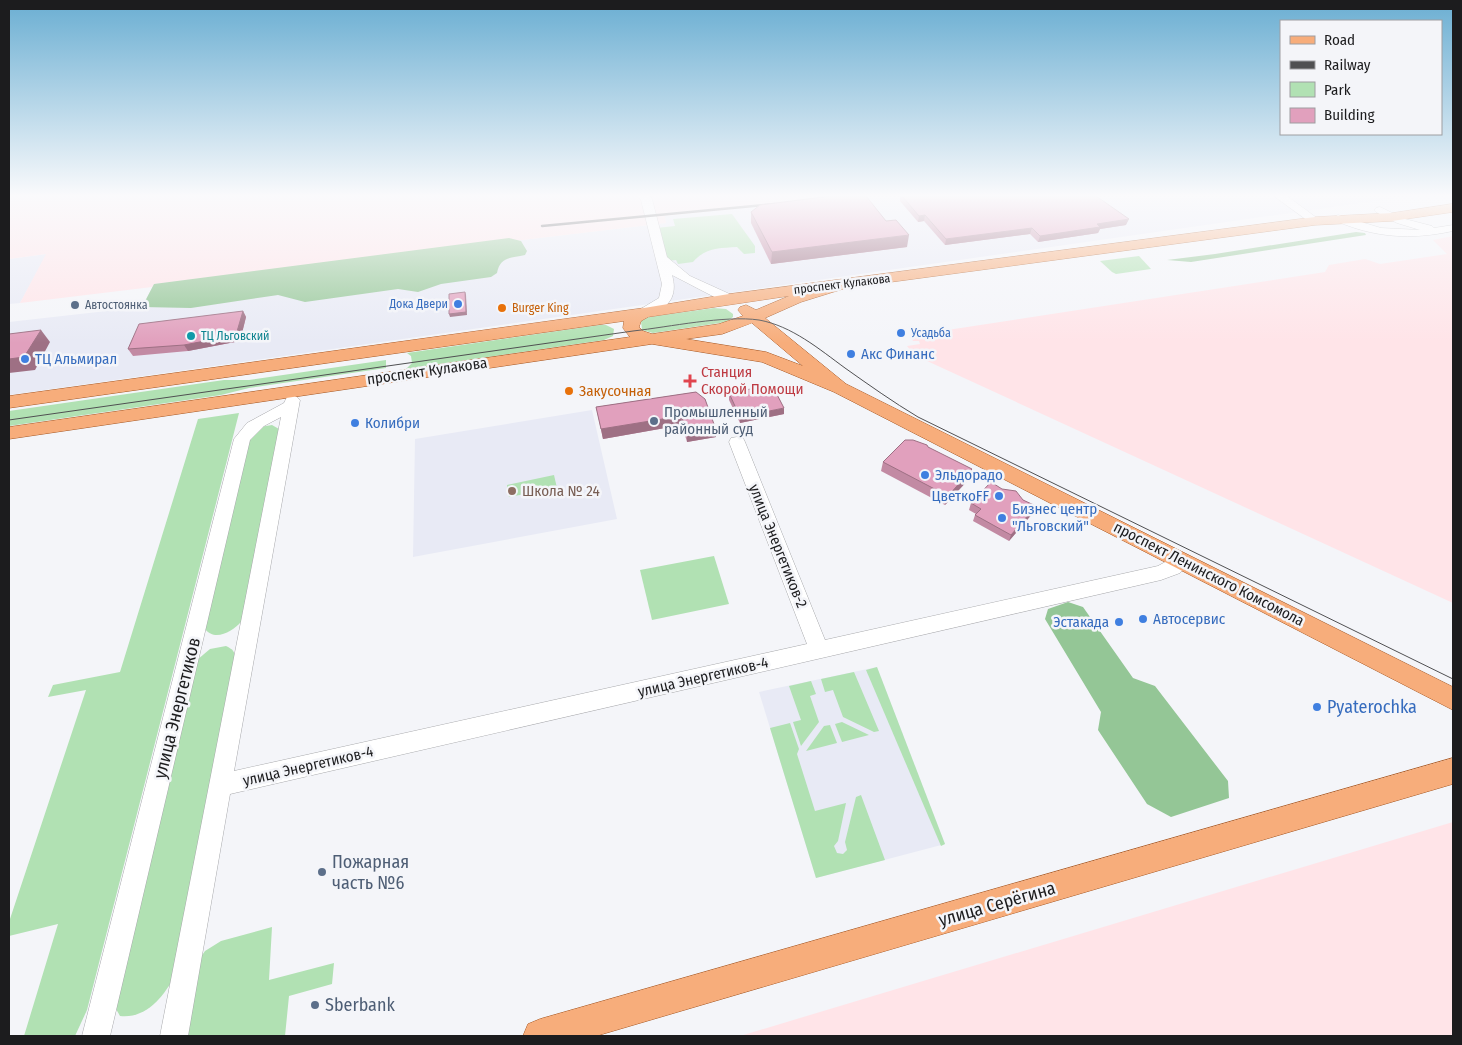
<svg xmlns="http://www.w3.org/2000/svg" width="1462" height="1045" font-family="'Fira Sans Condensed',sans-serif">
  <rect width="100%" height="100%" fill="#f4f5f9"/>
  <!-- built -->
  <g fill="#e8eaf5">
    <polygon points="863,196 1410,196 9,395 9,322 142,307 154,284 666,223 665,216"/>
    <polygon points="47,254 20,303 9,304 9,259"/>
    <polygon points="592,410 617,519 413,557 415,439"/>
    <polygon points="877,667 945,844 816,878 759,692"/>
  </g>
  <!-- industrial -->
  <g fill="#ffe4e8">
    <polygon points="9,196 860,196 665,216 666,223 154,284 152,287 20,303 46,254 9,259"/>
    <polygon points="1453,236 1453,603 914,355 907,346 920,344 919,341 913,341 911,337 941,331 1325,272 1329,265 1365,259 1380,264 1447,254 1433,240"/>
    <polygon points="1453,822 1453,1036 740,1036"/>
  </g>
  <!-- green -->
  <g fill="#b1e1b3">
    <path d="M732,214L755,246V253L744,254L737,247C719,248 705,248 693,262L678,264L676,260L668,261L656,228L675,226L673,219Z"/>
    <polygon points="1139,256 1151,269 1116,274 1112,272 1100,261"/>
    <polygon points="714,308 726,309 733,314 733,317 726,322 653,333 642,330 641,321 649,317"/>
    <polygon points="600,325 606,325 614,329 613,336 604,340 406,369 412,363 411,356 407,353"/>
    <polygon points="386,360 386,368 249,388 221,395 9,426 9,411 224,380 249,380"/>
    <polygon points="239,413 87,1010 75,1036 24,1036 58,924 9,936 9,922 86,690 48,697 53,685 120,672 198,419"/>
    <path d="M272,425L279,429L241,622C233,631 215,642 205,629L248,437L260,427Z"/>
    <polygon points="554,475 557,488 509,497 507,485"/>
    <polygon points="714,556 729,604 652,620 640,570"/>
    <path d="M226,646C232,649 235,651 235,658L173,979C162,999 144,1019 120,1016L116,1009L197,660L210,649Z"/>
    <polygon points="877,667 945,844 941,846 866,670"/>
    <polygon points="854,672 879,731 874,732 843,717 833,690 825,692 821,679"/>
    <polygon points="811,681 816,694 810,696 819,722 801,746 793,722 801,720 789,686"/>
    <polygon points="842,722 869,735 842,742 835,724"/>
    <polygon points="790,723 799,749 797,754 815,811 846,803 838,841 834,846 837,853 843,854 847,850 845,842 856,797 861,795 885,860 816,878 770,728"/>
    <polygon points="830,725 837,743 806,751 824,726"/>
    <polygon points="272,927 269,980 334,963 332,984 289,996 285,1036 186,1036 185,1020 198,961 205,951 221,941"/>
  </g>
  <!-- forest -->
  <g fill="#94c696">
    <polygon points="1356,232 1365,233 1366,235 1191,262 1167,260 1215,254"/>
    <path d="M509,238L521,241L527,251L525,255C510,258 500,257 497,273L491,277L441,284L418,292L398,289L305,302L278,295L191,308L142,307L154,284Z"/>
    <polygon points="1068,602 1083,607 1133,678 1155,686 1228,781 1229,798 1171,817 1147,804 1098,730 1101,712 1045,619 1048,609"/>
  </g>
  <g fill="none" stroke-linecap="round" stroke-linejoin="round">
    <defs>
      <g id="minor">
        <path d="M638,196H650L652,199L667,257L690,276L734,296L736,299L734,302H724L672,275C677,292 672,305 655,313C650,316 645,317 639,316L637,313L639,310L659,298L662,284L641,200Z"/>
        <polygon points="1274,196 1287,196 1321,221 1319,223 1311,223"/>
        <path d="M1380,207L1405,219L1432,226L1434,228L1453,225V231C1411,240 1374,238 1334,220L1332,218L1338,215L1381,228L1420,230L1397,223L1376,212L1374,210L1376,208Z"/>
        <polygon points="292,395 297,397 300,400 234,771 807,644 729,442 731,438 737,437 743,438 745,442 825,640 1158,566 1181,553 1187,555 1190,560 1180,573 1161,580 230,794 188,1036 160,1036 281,417 264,426 250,440 110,1036 82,1036 234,439 247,423 284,403 287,397"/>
      </g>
      <g id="major">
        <path d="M1453,204V212L1392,221L1315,225L846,288L801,302L765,318L846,384L1453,687V710L834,392L762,362L652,344L9,439V427L630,337L623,328L624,321L9,408V396L644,308L729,294L1315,217L1392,213ZM789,296L756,310L746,305L740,307L738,310L743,316L719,324L652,334L643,331L639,327L641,321L648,317ZM752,323L803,366L766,352L686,339L722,334Z"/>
        <polygon points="1453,758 1453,784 596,1036 523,1036 528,1024 540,1019"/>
      </g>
    </defs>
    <!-- minor casing -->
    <use href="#minor" stroke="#a8a9ac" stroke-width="1"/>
    <!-- major casing -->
    <use href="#major" stroke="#a65621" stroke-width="1"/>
    <!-- minor -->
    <use href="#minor" fill="#fff" fill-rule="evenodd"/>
    <!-- major -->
    <use href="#major" fill="#f7ad7b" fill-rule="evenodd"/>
    <!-- tram -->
    <path stroke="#505052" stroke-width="1" d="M9,420L633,331C669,327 725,315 759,320C792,326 819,349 845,368C869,385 893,402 918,417L1453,679"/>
    <!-- rail -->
    <polyline stroke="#505052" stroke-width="2.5" points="542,226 775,204"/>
  </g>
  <!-- wall -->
  <g fill="#c28aa3">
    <polygon points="900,196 1096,196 1126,225 1100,229 1098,233 1038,242 1030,234 945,245 924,221 918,222 900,201"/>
    <polygon points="751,212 907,247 771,264 751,223"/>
    <polygon points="243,311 246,317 240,341 188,351 133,356 128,349"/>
    <polygon points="696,392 715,427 716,437 687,442 682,425 603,439 596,407"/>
    <polygon points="729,393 784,414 740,423 729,400"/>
    <polygon points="928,447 969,479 945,505 881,471 883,462"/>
    <polygon points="1023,500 1036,506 1033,513 1009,541 973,521 975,515 976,514 969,510 971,503"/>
  </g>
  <!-- shaded-wall -->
  <g fill="#9e7084">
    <polygon points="925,215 924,221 918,222 919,216"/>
    <polygon points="1129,219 1126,225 1100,229 1098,233 1038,242 1040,236 1097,224"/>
    <polygon points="1032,228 1030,234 945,245 946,239"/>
    <polygon points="909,235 907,247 771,264 772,252"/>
    <polygon points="465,292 466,295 467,315 450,317 449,314"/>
    <polygon points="243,311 246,317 240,341 188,351 184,345"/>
    <polygon points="41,330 50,342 35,370 9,373 9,359"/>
    <polygon points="784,408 784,414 740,423 740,417"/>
    <polygon points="681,416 682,425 603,439 601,429"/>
    <polygon points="715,427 716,437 687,442 687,432"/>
    <polygon points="972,469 969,479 945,505 948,496"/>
    <polygon points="1036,506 1033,513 1009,541 1011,535"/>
  </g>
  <!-- building -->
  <g fill="#e1a0bd" stroke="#9e7084">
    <polygon points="831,196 866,196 886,221 896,220 909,235 772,252 751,212 760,205"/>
    <polygon points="902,196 1096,196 1129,219 1097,224 1100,227 1040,236 1032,228 946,239 925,215 919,216"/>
    <polygon points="465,292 466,312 449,314 449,294"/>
    <polygon points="243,311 236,335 184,345 128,349 139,324"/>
    <polygon points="41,330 24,357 9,359 9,334"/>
    <polygon points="772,385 784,408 740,417 729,393"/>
    <polygon points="696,392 705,399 715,427 687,432 681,416 601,429 596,407"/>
    <polygon points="905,440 913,440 927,445 928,447 972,469 948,496 883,462"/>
    <polygon points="991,482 1002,489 1016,491 1023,500 1036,506 1011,535 975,515 981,509 971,503"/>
  </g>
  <!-- sky -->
  <linearGradient id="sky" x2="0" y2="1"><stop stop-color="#6aaed2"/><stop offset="0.57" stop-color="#fafafc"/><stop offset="1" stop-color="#fafafc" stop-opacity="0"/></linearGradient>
  <rect width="1462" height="343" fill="url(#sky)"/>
  <!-- markers -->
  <g fill="#3f7fe0" stroke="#f4f5f9" stroke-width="2">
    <circle cx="458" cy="304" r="5"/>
    <circle cx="901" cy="333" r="5"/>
    <circle cx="851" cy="354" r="5"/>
    <circle cx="25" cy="359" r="5"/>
    <circle cx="355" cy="423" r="5"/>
    <circle cx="925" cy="475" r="5"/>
    <circle cx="999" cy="496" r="5"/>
    <circle cx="1002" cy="518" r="5"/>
    <circle cx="1143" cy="619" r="5"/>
    <circle cx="1119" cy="622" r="5"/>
    <circle cx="1317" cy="707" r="5"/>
  </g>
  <g fill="#5c6f8a" stroke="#f4f5f9" stroke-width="2">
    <circle cx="75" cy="305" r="5"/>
    <circle cx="654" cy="421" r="5"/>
    <circle cx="322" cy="872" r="5"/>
    <circle cx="315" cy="1005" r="5"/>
  </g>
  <g fill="#e8710a" stroke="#f4f5f9" stroke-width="2">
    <circle cx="502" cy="308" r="5"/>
    <circle cx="569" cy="391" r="5"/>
  </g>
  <circle fill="#0f9aa8" stroke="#f4f5f9" stroke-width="2" cx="191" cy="336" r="5"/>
  <path fill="#e0444e" stroke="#f4f5f9" stroke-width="2" d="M687.5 373.5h5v5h5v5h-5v5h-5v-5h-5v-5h5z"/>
  <circle fill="#8d6e63" stroke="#f4f5f9" stroke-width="2" cx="512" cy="491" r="5"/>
  <g text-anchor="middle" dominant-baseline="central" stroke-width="5" stroke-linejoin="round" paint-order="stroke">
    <!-- far-street labels -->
    <g font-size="12" fill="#1c1c1e" stroke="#f4f5f9">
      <text transform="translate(842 284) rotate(-7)">проспект Кулакова</text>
    </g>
    <!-- far-shop labels -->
    <g font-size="12" fill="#366cbe" stroke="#f4f5f9" text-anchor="end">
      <text x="448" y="304">Дока Двери</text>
      <text x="911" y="333" text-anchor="start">Усадьба</text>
    </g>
    <!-- far-service labels -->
    <g font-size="12" fill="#4e5e75" stroke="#f4f5f9" text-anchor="start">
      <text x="85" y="305">Автостоянка</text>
    </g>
    <!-- far-food labels -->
    <g font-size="12" fill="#c56008" stroke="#f4f5f9" text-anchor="start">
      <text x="512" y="308">Burger King</text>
    </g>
    <!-- far-culture labels -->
    <g font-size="12" fill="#0d838f" stroke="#f4f5f9" text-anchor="start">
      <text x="201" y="336">ТЦ Льговский</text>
    </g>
    <!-- shop labels -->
    <g font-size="15" fill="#366cbe" stroke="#f4f5f9" text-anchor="start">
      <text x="861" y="354">Акс Финанс</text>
      <text x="35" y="359">ТЦ Альмирал</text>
      <text x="365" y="423">Колибри</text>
      <text x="935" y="475">Эльдорадо</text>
      <text x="989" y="496" text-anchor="end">ЦветкоFF</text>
      <text x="1012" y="509">Бизнес центр<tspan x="1012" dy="17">"Льговский"</tspan></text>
      <text x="1153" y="619">Автосервис</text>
      <text x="1109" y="622" text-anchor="end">Эстакада</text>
    </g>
    <!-- street labels -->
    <g font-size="15" fill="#1c1c1e" stroke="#f4f5f9">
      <text transform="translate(427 371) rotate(-8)">проспект Кулакова</text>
      <text transform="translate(778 546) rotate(68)">улица Энергетиков-2</text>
      <text transform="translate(1209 574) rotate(27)">проспект Ленинского Комсомола</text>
      <text transform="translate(703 677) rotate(-13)">улица Энергетиков-4</text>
      <text transform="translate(308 766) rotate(-13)">улица Энергетиков-4</text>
    </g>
    <!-- health labels -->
    <g font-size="15" fill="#be3a42" stroke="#f4f5f9" text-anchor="start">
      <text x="701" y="372">Станция<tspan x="701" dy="17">Скорой Помощи</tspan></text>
    </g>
    <!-- food labels -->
    <g font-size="15" fill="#c56008" stroke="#f4f5f9" text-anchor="start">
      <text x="579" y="391">Закусочная</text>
    </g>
    <!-- service labels -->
    <g font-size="15" fill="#4e5e75" stroke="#f4f5f9" text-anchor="start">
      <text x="664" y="412">Промышленный<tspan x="664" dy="17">районный суд</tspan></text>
    </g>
    <!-- education labels -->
    <g font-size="15" fill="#785e54" stroke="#f4f5f9" text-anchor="start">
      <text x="522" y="491">Школа № 24</text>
    </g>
    <!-- near-shop labels -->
    <g font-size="18" fill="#366cbe" stroke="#f4f5f9" text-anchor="start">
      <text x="1327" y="707">Pyaterochka</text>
    </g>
    <!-- near-street labels -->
    <g font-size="18" fill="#1c1c1e" stroke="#f4f5f9">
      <text transform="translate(177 708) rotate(-76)">улица Энергетиков</text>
      <text transform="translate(997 904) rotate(-16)">улица Серёгина</text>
    </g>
    <!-- near-service labels -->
    <g font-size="18" fill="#4e5e75" stroke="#f4f5f9" text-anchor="start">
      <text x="332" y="862">Пожарная<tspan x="332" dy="21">часть №6</tspan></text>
      <text x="325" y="1005">Sberbank</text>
    </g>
  </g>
  <!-- border -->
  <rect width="1462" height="1045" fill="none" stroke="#1c1c1e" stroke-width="20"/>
  <!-- legend -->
  <rect x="1280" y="20" width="162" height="115" fill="#f4f5f9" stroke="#9e9ea1"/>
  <rect x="1290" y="36" width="25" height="8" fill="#f7ad7b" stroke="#9e9ea1"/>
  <text x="1324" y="45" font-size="15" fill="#1c1c1e">Road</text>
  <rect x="1290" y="61" width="25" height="8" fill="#505052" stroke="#9e9ea1"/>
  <text x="1324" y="70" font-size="15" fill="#1c1c1e">Railway</text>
  <rect x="1290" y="82" width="25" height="15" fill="#b1e1b3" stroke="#9e9ea1"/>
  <text x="1324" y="95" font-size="15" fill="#1c1c1e">Park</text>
  <rect x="1290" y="108" width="25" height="15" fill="#e1a0bd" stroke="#9e9ea1"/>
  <text x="1324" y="120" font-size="15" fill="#1c1c1e">Building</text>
</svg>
